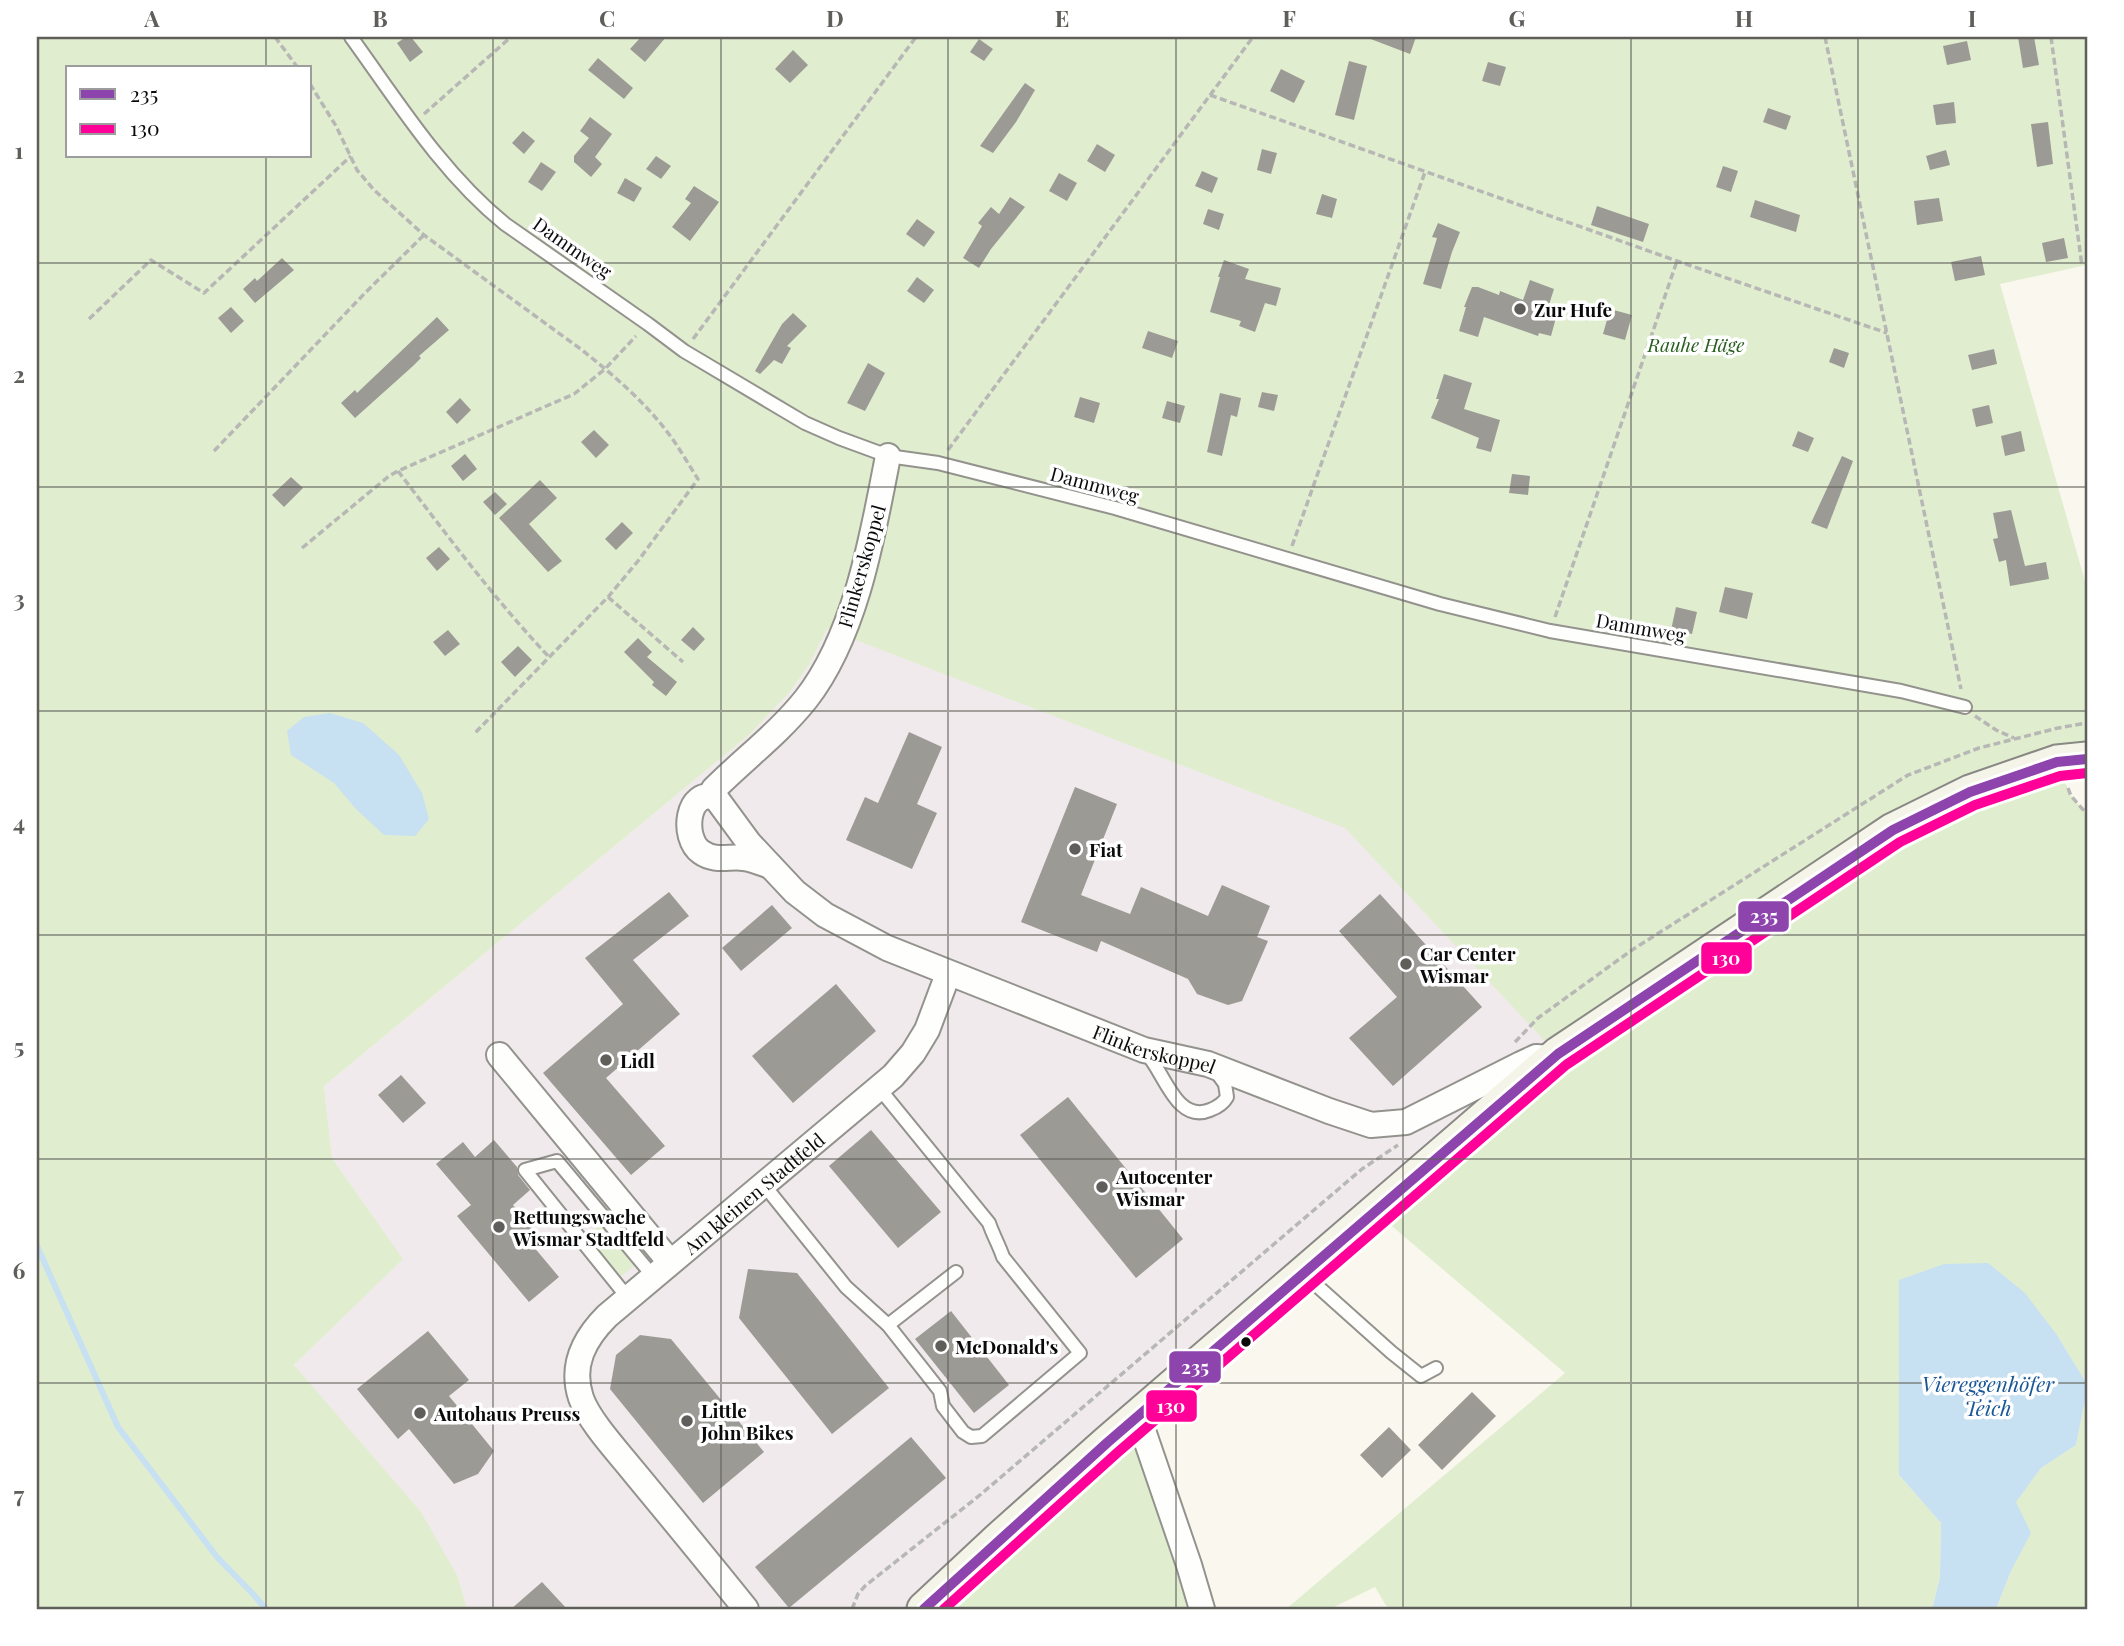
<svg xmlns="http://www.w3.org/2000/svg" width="2124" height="1646" font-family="'Playfair Display',serif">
  <rect width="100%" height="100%" fill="#faf8ee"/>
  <!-- industrial -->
  <polygon fill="#f1eaec" points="827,629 1340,822 1558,1054 928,1609 467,1609 458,1577 294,1365 402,1259 332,1158 324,1086 749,735 789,693 809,665"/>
  <!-- green -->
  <g fill="#e0eecf" fill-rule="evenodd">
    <path d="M37,37H2087V265L2000,284L2087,588V759L2057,763L2071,796L2087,814V1384L2057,1335L1899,1475L1941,1523L1940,1577L1932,1609H1388L1375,1587L1330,1609H1286L1565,1373L1374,1211L1557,1054L1345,828L827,629L809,665L789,693L749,735L324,1086L332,1158L403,1259L294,1365L421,1512L458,1577L467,1609H37ZM68,68H310V156H68Z"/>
    <polygon points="600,1225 634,1266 619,1278 585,1237"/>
    <polygon points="2087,1390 2087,1609 1996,1609 2011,1571 2015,1502 2041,1468 2076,1445"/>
    <polygon points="1139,1424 1202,1609 920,1609"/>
  </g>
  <!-- water -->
  <g fill="#c7e0f2">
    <polygon points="330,713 363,723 399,755 422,793 429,819 415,836 384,835 356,809 334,783 291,755 287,731 304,717"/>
    <polygon points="1988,1263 2025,1293 2057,1335 2087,1384 2087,1390 2076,1445 2041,1468 2016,1502 2031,1533 2011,1571 1996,1609 1932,1609 1940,1577 1941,1523 1899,1475 1899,1280 1944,1264"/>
  </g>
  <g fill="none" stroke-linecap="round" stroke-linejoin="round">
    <!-- stream -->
    <polyline stroke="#c7e0f2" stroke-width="6" points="37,1246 118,1427 217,1557 253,1594 266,1609"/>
  </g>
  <!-- building -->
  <g fill="#9c9a95">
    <polygon points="406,37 411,37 423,52 410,62 397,43"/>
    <polygon points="641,37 666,37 645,62 630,49"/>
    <polygon points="1368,37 1416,37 1410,54 1368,38"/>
    <polygon points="2018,37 2034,37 2039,65 2023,68"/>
    <polygon points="979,39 993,49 984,61 970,52"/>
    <polygon points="1967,41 1971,60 1947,65 1943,46"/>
    <polygon points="793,50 808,65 790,83 775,69"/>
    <polygon points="598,58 633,88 624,99 588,70"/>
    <polygon points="1349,61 1367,66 1354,120 1335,115"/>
    <polygon points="1488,62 1506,67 1500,86 1482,81"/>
    <polygon points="1281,69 1305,81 1294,103 1270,91"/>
    <polygon points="1025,83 1035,90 1016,122 993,153 980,146"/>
    <polygon points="1954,102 1956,123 1936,125 1933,105"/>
    <polygon points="1768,108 1791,116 1786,130 1763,122"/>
    <polygon points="590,117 612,134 595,157 602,164 591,177 574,162 574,156 589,138 580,131"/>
    <polygon points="2048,122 2053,164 2037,167 2031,124"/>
    <polygon points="523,131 535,141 524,154 512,143"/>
    <polygon points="1097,144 1115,155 1105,172 1087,161"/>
    <polygon points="1262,149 1277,153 1271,174 1257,170"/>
    <polygon points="1946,150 1950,165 1930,170 1926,156"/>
    <polygon points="656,156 671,166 661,179 646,169"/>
    <polygon points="541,162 556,172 542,191 528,182"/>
    <polygon points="1723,166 1738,171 1731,192 1716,187"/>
    <polygon points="1202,171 1218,178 1212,193 1195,186"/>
    <polygon points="1059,173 1077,183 1067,201 1049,191"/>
    <polygon points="625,178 642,188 634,202 617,193"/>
    <polygon points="694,186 719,202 690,241 672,227 691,203 685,199"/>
    <polygon points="1322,194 1337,199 1332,218 1316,214"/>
    <polygon points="1010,197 1025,207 991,249 979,268 963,258 982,226 978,223 991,207 999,214"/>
    <polygon points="1939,198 1943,221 1917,225 1914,201"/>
    <polygon points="1755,200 1800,215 1796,232 1750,217"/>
    <polygon points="1597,206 1649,224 1643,242 1591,225"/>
    <polygon points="1208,209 1224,214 1219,230 1203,224"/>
    <polygon points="917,219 935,232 924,247 906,234"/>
    <polygon points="1438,223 1460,232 1452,252 1441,289 1423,284 1437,238 1432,237"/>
    <polygon points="2064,238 2068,258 2046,262 2042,243"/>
    <polygon points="1981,256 1985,275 1955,281 1951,262"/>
    <polygon points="282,258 294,270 255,303 243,289 255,278 257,281"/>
    <polygon points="1224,260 1249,269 1245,279 1281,288 1276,306 1265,303 1255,332 1239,326 1241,321 1210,312 1220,277 1218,277"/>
    <polygon points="917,277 934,290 924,303 907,291"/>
    <polygon points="1530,280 1554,289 1547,311 1557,314 1551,336 1539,333 1538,336 1484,317 1478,337 1459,331 1466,307 1464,307 1472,287 1478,287 1499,295 1500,291 1523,300"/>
    <polygon points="231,307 244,321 231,333 218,318"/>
    <polygon points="1610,309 1632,315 1625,340 1603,334"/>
    <polygon points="793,313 807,326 787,346 791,348 782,364 774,360 760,374 755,371 782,324"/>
    <polygon points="437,317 449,330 419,356 421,358 413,366 355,418 341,403 355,390 357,393"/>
    <polygon points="1148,331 1178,341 1172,358 1142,348"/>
    <polygon points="1834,348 1849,353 1844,368 1829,362"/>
    <polygon points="1994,349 1997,364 1972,370 1968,355"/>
    <polygon points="868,363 885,373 865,411 847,403"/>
    <polygon points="1444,374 1472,383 1464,409 1500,420 1491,452 1476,448 1479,438 1431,418 1439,399 1436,399"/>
    <polygon points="1262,392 1278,395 1274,411 1258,407"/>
    <polygon points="1220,393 1241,398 1237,417 1231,415 1222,456 1207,452"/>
    <polygon points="1080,397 1100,403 1094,423 1074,417"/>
    <polygon points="460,398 471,410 457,424 446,412"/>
    <polygon points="1167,401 1185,406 1180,423 1162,418"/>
    <polygon points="1989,405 1993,423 1976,427 1972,409"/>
    <polygon points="594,430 609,445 596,458 581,442"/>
    <polygon points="1798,431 1814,438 1808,452 1792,446"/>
    <polygon points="2021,431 2025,451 2005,456 2001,436"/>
    <polygon points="465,454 477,469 463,481 451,466"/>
    <polygon points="1842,456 1853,461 1827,529 1811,523"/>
    <polygon points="1512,474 1530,476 1528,495 1509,493"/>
    <polygon points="291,477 303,488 284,507 272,495"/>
    <polygon points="540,480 557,498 529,524 562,561 548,572 499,518"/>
    <polygon points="495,492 507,504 495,515 483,502"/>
    <polygon points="2011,510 2025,566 2046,562 2049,579 2010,586 2006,560 1999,562 1993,539 1998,538 1993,513"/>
    <polygon points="622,522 633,533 616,550 605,539"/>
    <polygon points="439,547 450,559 437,571 426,558"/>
    <polygon points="1725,587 1753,593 1747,619 1719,612"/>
    <polygon points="1676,607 1697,612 1692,634 1671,630"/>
    <polygon points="693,627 705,639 694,651 681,640"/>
    <polygon points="448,630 460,644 445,656 433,642"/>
    <polygon points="638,638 652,652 647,657 677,682 666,696 652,685 654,682 624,652"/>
    <polygon points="518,646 532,660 515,677 501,662"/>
    <polygon points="909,732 942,747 917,804 937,813 912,869 846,840 865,797 878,803"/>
    <polygon points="1075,787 1117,804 1081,895 1130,914 1141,887 1208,916 1222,885 1270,906 1257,937 1268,941 1242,1001 1228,1005 1197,994 1188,979 1101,941 1097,952 1021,922"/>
    <polygon points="669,892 689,916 633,960 680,1014 606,1078 665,1146 631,1175 543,1073 623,1004 585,958"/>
    <polygon points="1380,894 1482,1007 1393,1086 1349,1038 1397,997 1339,931"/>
    <polygon points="772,905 792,928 741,971 722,948"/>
    <polygon points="836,984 876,1031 793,1103 752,1056"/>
    <polygon points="401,1075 426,1103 403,1123 378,1095"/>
    <polygon points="1068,1097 1183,1239 1136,1278 1020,1135"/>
    <polygon points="871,1130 941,1212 898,1248 829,1166"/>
    <polygon points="494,1140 517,1167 518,1175 530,1190 513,1205 541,1239 533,1246 559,1277 529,1302 457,1216 471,1205 436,1164 463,1142 475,1157"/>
    <polygon points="748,1269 797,1273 889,1388 832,1434 739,1318"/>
    <polygon points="951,1311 1009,1385 974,1413 915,1339"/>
    <polygon points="428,1331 469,1380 449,1396 494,1451 478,1474 454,1484 409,1429 398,1439 357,1389"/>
    <polygon points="640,1335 671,1339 764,1452 703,1503 610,1389 616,1355"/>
    <polygon points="1472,1392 1496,1416 1442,1470 1418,1445"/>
    <polygon points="1389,1427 1411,1450 1382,1478 1360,1455"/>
    <polygon points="911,1437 946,1478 789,1608 755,1567"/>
    <polygon points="542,1582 567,1609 511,1609"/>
  </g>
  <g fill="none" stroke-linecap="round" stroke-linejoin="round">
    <defs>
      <g id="service">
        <path d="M351,37C398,102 442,173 505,224L648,324L684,351L805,423L839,438L888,456L938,463L1115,508L1440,604L1550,631L1901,691L1965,707"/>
        <path d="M1146,1053C1164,1071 1176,1124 1210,1110C1218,1107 1223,1104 1227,1097L1225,1084L1215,1070"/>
        <path d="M764,1185L846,1287L888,1325L940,1391L943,1406L963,1432L971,1437L982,1436L1080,1353L1003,1257C999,1245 993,1235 989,1223L879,1088"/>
        <polyline points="1305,1275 1391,1352 1421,1376 1436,1368"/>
        <polyline points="628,1298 525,1170 557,1161 653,1276"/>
        <polyline points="888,1325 956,1272"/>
      </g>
      <g id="minor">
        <path id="s1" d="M888,456C873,534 856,635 806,699C779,733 744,759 714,789L716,798L749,843L795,892L825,915L887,948L1144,1050L1208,1064L1329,1111L1371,1125L1406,1122L1521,1064L1536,1057L1553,1058"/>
        <path d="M716,798C687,787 681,838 701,852C715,862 729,856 744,858C753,859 762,863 770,866"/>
        <polyline points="499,1055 670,1262"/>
        <polyline points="1138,1416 1189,1565 1202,1609"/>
        <path id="s2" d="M746,1609C709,1563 672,1518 634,1472C618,1452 589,1421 581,1398C570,1365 584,1339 607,1316L893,1076L913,1053L927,1030L948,974"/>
      </g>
      <polyline id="secondary" points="924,1609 999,1539 1108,1442 1558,1054 1893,830 1970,792 2057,762 2087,759"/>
    </defs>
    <!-- service casing -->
    <use href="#service" stroke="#93928d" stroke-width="16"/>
    <!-- minor casing -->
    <use href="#minor" stroke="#93928d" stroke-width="28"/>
    <!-- secondary casing -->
    <use href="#secondary" stroke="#898884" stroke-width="37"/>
    <!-- path -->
    <g stroke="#b7b7b5" stroke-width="3.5" stroke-dasharray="7 3.5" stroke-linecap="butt">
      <polyline points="275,37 298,68"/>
      <polyline points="1825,37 1961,689"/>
      <polyline points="2051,37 2082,266"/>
      <path d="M310,84L336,126L357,170L374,190L424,235L582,350C613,375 644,401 668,433C679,447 688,464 698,479L638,561L608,597L474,734"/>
      <polyline points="1210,95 1677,261 1887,333"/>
      <polyline points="424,114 511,37"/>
      <polyline points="89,319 151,260 204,293 351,156"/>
      <polyline points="693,339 916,37"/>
      <polyline points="948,450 1253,37"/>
      <polyline points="214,451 365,293 424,235"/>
      <path d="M398,471C447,535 495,600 550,658"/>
      <polyline points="1292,546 1425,172"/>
      <polyline points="302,548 389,476 398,471 574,394 605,369 636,336"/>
      <polyline points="608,597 683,662"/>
      <polyline points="1555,617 1677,261"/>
      <polyline points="1975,716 1996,730 2014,738"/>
      <polyline points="2068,788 2071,796 2087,814"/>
      <polyline points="1515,1042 1538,1018 1632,950 1908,775 1979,748 2058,728 2087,723"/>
      <polyline points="852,1609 858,1594 865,1586 980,1495 1362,1169 1398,1145"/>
    </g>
    <!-- service -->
    <use href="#service" stroke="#fefefc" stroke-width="12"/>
    <!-- minor -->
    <use href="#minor" stroke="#fefefc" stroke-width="24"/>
    <!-- secondary -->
    <use href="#secondary" stroke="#f4f4e8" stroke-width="33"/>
    <defs>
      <polyline id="bus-1" points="924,1609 1108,1442 1558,1054 1893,830 1970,792 2057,762 2087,759"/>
      <polyline id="bus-2" points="944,1609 1117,1453 1566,1065 1900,842 1975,805 2060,776 2087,773"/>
    </defs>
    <!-- bus-1 casing -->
    <use href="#bus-1" stroke="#fff" stroke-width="16"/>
    <!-- bus-2 casing -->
    <use href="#bus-2" stroke="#fff" stroke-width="16"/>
    <!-- bus-1 -->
    <use href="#bus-1" stroke="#8e44ad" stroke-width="10"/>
    <!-- bus-2 -->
    <use href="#bus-2" stroke="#f09" stroke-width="10"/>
  </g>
  <!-- grid -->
  <path fill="none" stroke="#5f5e5a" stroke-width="2" stroke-opacity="0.55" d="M266,37V68M493,37V1609M721,37V1609M948,37V1609M1176,37V1609M1403,37V1609M1631,37V1609M1858,37V1609M266,156V1609M37,263H2087M37,487H2087M37,711H2087M37,935H2087M37,1159H2087M37,1383H2087"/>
  <!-- markers -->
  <g fill="#5f5e5a" stroke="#fff" stroke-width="2.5">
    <circle cx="1520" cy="309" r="7"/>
    <circle cx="1075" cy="849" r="7"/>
    <circle cx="1406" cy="964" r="7"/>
    <circle cx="606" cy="1060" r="7"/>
    <circle cx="1102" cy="1187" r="7"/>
    <circle cx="499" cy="1227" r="7"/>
    <circle cx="941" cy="1346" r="7"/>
    <circle cx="420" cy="1413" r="7"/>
    <circle cx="687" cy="1421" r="7"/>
  </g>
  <circle fill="#0b0b0b" stroke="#fff" stroke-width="2.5" cx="1246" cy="1342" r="6"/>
  <g text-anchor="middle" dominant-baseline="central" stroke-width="7" stroke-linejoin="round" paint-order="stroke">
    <!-- street labels -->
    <g font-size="19" fill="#0b0b0b" stroke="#fff">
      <text transform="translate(573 247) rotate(35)">Dammweg</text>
      <text transform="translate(1095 484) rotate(15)">Dammweg</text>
      <text transform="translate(861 566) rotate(-74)">Flinkerskoppel</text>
      <text transform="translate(1641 627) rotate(10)">Dammweg</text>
      <text stroke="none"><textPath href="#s1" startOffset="914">Flinkerskoppel</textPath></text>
      <text stroke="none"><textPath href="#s2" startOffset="551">Am kleinen Stadtfeld</textPath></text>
    </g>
    <!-- poi labels -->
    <g font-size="19" font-weight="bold" fill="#0b0b0b" stroke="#fff" text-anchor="start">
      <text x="1534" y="309">Zur Hufe</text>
      <text x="1089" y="849">Fiat</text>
      <text x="1420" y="953">Car Center<tspan x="1420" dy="22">Wismar</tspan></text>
      <text x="620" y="1060">Lidl</text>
      <text x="1116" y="1176">Autocenter<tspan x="1116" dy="22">Wismar</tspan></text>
      <text x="513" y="1216">Rettungswache<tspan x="513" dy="22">Wismar Stadtfeld</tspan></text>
      <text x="955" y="1346">McDonald's</text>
      <text x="701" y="1410">Little<tspan x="701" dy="22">John Bikes</tspan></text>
      <text x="434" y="1413">Autohaus Preuss</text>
    </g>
    <!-- park labels -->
    <g font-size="19" font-style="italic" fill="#285f1f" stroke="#fff">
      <text x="1696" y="344">Rauhe Häge</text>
    </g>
    <!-- water labels -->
    <g font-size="21" font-style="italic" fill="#1b5797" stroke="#fff">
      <text x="1988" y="1383">Viereggenhöfer<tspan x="1988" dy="24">Teich</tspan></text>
    </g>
  </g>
  <g stroke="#fff" stroke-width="2.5">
    <rect x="1737" y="900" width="53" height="33" rx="7" fill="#8e44ad"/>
    <rect x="1700" y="941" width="53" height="34" rx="7" fill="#f09"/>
    <rect x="1168" y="1350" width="54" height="34" rx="7" fill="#8e44ad"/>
    <rect x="1145" y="1389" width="53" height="34" rx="7" fill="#f09"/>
  </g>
  <g font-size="19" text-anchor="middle" font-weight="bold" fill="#fff">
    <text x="1764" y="923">235</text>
    <text x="1726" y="965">130</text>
    <text x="1195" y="1374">235</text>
    <text x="1171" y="1413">130</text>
  </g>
  <!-- border -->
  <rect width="2124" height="1646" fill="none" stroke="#ffffff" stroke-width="77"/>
  <!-- legend -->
  <rect x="66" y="66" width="245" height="91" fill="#ffffff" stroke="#9d9d9d" stroke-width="2"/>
  <rect x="80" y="89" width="35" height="10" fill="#8e44ad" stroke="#9d9d9d" stroke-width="2"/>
  <text x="130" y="102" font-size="21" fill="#0b0b0b">235</text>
  <rect x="80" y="124" width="35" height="10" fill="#ff0099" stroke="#9d9d9d" stroke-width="2"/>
  <text x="130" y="136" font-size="21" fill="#0b0b0b">130</text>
  <rect x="38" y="38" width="2048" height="1570" fill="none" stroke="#5f5e5a" stroke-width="2.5"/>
  <g font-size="23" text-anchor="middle" font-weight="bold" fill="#5f5e5a">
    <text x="152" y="27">A</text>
    <text x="380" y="27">B</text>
    <text x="607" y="27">C</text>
    <text x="835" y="27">D</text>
    <text x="1062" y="27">E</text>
    <text x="1289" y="27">F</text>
    <text x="1517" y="27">G</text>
    <text x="1744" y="27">H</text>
    <text x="1972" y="27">I</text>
    <text x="19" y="159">1</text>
    <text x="19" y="383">2</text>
    <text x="19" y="607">3</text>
    <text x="19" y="831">4</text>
    <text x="19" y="1055">5</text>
    <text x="19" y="1279">6</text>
    <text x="19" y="1503">7</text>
  </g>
</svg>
